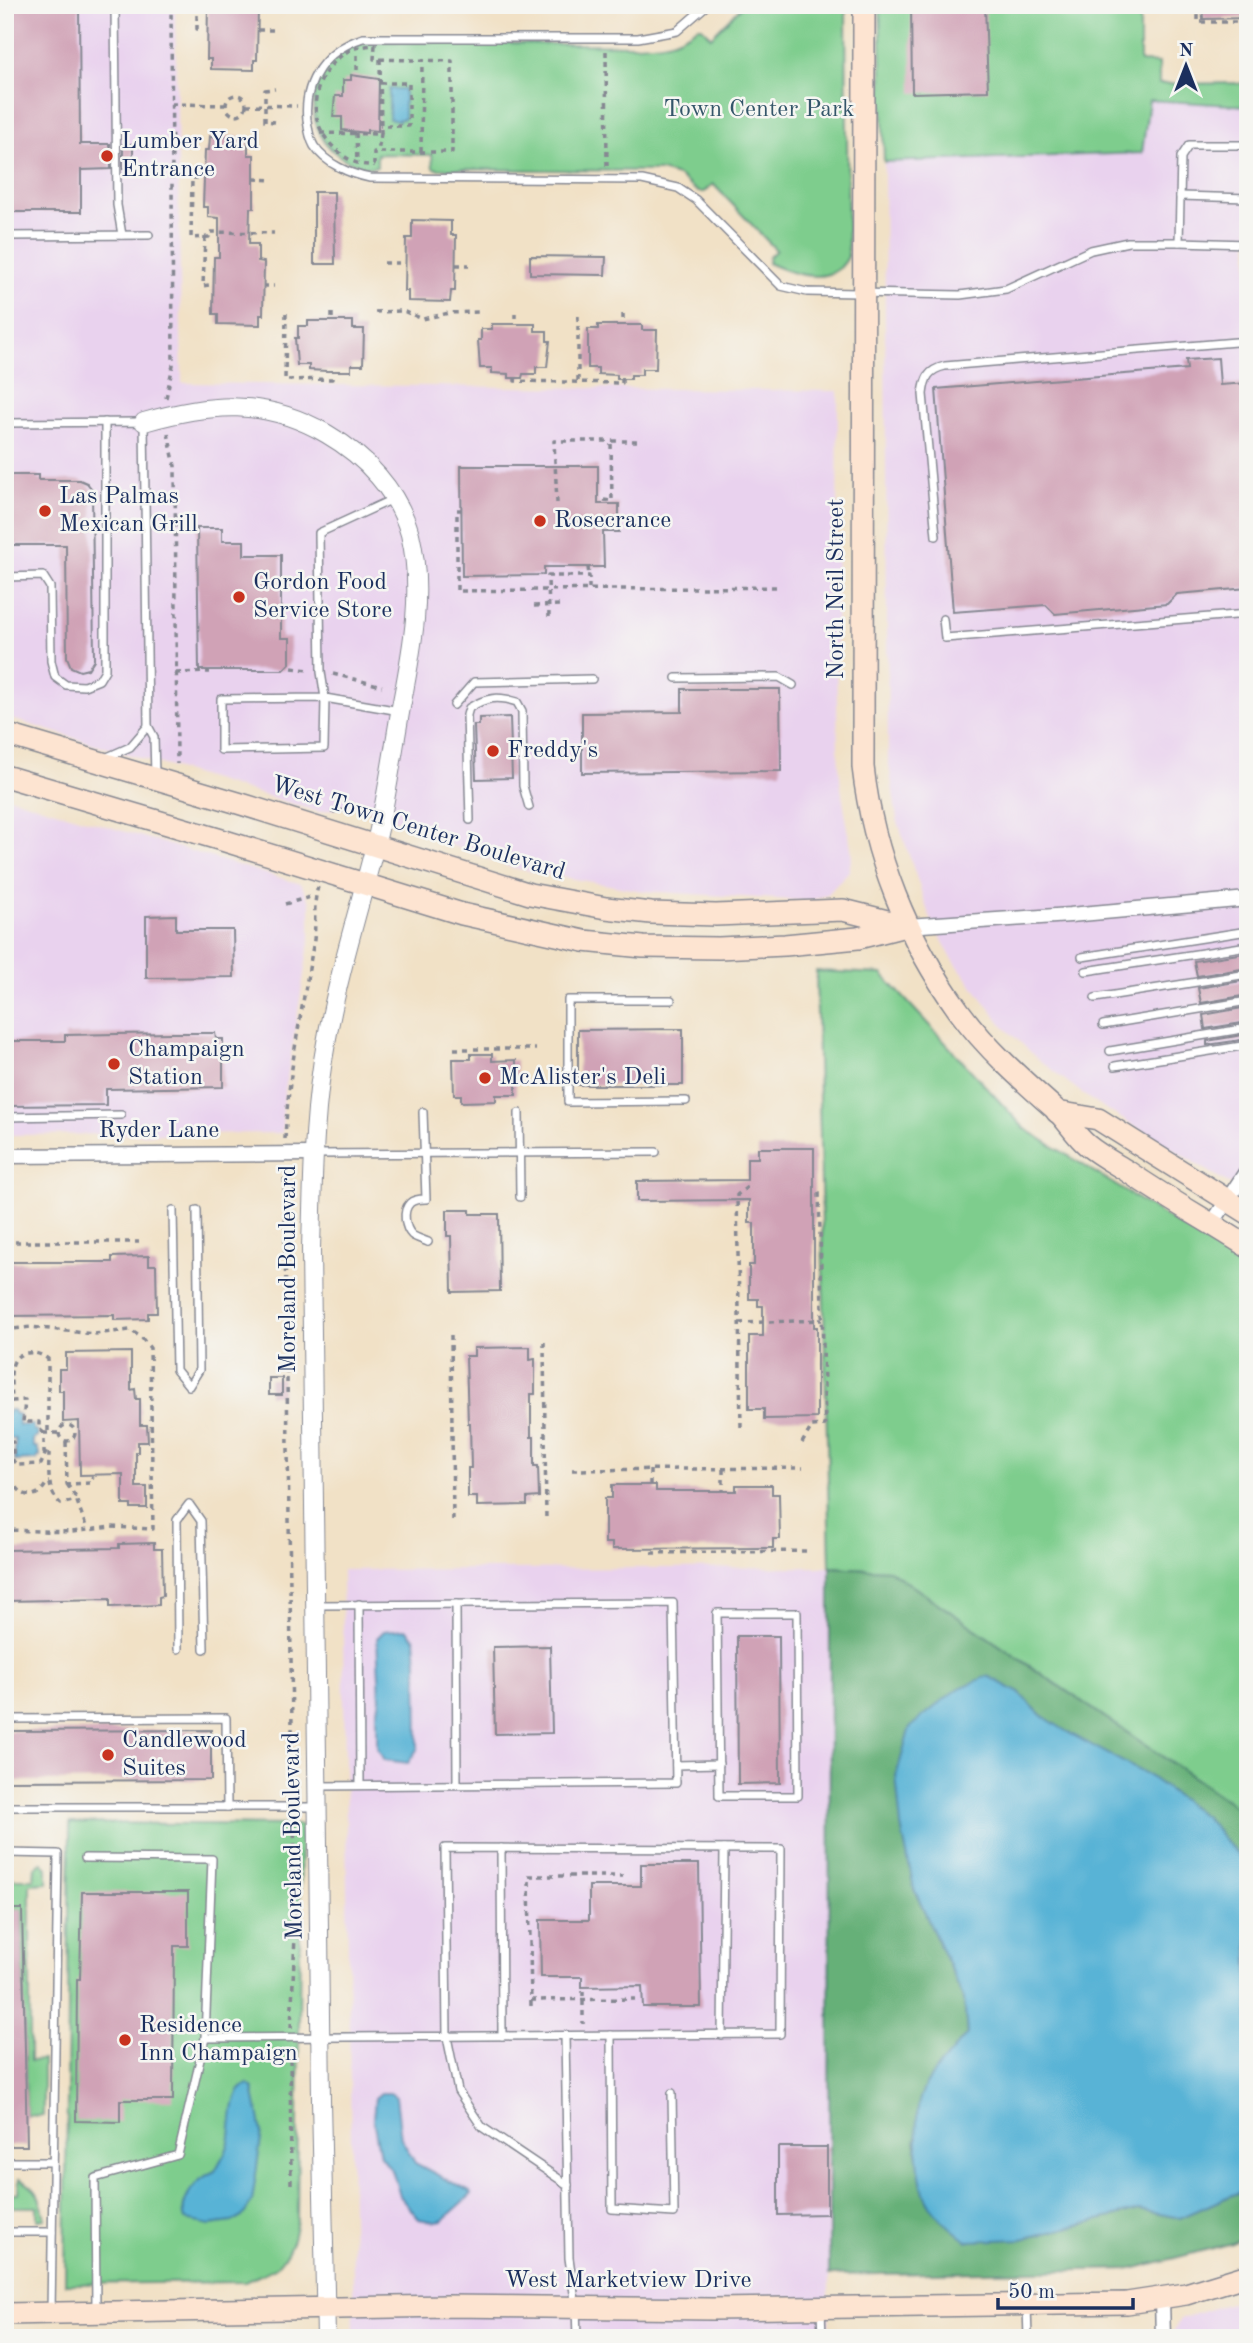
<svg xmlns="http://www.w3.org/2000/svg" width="1253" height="2343" font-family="'Old Standard TT',serif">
  <rect width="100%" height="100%" fill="#f6f6f2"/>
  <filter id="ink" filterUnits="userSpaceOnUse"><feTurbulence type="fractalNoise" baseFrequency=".0143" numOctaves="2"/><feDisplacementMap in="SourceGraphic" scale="14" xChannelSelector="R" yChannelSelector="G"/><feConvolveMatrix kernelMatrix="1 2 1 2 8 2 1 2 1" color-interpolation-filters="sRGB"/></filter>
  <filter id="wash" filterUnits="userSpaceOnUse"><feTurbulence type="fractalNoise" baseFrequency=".00686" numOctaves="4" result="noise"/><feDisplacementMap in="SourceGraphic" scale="28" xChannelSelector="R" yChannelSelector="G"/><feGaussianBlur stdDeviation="1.57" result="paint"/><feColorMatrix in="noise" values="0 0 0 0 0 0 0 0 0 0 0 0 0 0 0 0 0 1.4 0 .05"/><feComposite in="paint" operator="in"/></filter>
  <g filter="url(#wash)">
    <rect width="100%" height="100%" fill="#f1e1c6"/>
    <!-- built -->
    <g fill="#e9d2ee">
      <polygon points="5,5 175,5 182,383 838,391 836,660 838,753 841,788 852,854 849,871 828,894 810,901 643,891 512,868 445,843 419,828 355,805 319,812 5,717"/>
      <polygon points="1149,100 1248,102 1248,1195 1091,1100 1039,1060 1004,1027 951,957 929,915 897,819 888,758 884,162 1142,153"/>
      <polygon points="5,796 301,884 310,902 310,937 283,1104 282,1133 5,1135"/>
      <polygon points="830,1567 829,2338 354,2338 342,1570"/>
      <polygon points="1248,2297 1248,2338 1174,2338 1174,2330 1180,2319"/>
    </g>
    <!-- green -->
    <g fill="#7ecd8d" stroke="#4c7e76" stroke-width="2">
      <path d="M743,5H846L848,257C832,288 792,274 768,263L769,257L776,250L713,184L704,192H698L678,176L660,171L438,169L433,168L432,155L377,154V166C369,169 364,166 356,164C305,148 300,82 341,52C350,45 361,43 372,41L632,45C662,44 673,44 698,27H702L711,37Z"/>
      <polygon points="880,5 1140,5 1140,62 1159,63 1159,84 1248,83 1248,106 1149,100 1142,153 884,162"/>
      <polygon points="816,971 882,974 1024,1128 1248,1268 1248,1815 889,1570 830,1567"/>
      <polygon points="70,1823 301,1825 297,2220 293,2240 287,2253 275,2268 246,2282 65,2284"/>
      <polygon points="42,1863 47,1868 47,1883 30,1884 30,2061 43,2060 43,2116 26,2115 22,1910 5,1909 5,1879 34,1879 35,1867"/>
      <path d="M19,2179C40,2189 40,2198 45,2219L37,2220V2207H5V2193H18Z"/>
    </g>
    <!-- forest -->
    <polygon fill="#66b078" stroke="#40706b" stroke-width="2" points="830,1567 889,1570 1248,1815 1248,1867 1205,1817 1149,1776 1069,1734 1041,1715 1019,1693 914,1889 964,1999 967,2034 932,2076 915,2142 926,2198 942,2221 1022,2239 1139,2210 1180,2218 1248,2188 1248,2233 1233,2243 1132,2269 829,2275"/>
    <!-- water -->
    <g fill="#58b3d6" stroke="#3a719a" stroke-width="2">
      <polygon points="389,89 404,89 404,119 399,119 399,121 389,119"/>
      <polygon points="9,1410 13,1410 15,1414 19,1414 19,1425 33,1425 33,1430 37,1432 38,1436 33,1439 33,1447 37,1447 40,1457 37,1457 37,1460 15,1461 15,1439 8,1439 8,1430 5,1430 5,1414 8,1414"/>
      <polygon points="406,1629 415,1639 417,1663 418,1748 408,1763 385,1760 377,1748 377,1715 380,1699 377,1638 384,1631"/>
      <path d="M988,1676L1019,1693L1041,1715L1069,1733L1149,1776L1205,1817L1248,1867V2188L1180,2218L1139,2210L1022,2239L967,2241C952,2229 935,2217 926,2198C917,2177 913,2117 921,2095C930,2072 952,2053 967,2034L964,1999L914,1889L901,1826L896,1776L910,1727L957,1689Z"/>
      <path d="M248,2084L253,2088L262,2132L252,2202L242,2217L232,2222L210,2225L185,2220C178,2200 197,2178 215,2171C219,2163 225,2154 228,2146C234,2128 228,2092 248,2084Z"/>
      <polygon points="381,2093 390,2093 396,2097 401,2138 415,2163 470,2192 471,2195 442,2221 436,2222 419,2219 400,2196 392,2170 380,2156 373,2119 375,2098"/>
    </g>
    <g id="blocks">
      <!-- building -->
      <g fill="#d0a2b6">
        <polygon points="5,5 79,5 80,144 110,144 111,169 81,170 81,212 5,212"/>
        <polygon points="208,5 258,6 257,60 254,60 254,70 211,69 211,59 207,59"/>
        <polygon points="911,5 985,5 988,91 912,93"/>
        <polygon points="1202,5 1248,5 1248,18 1203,19"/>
        <polygon points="351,75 379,79 378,131 367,130 367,133 342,130 342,117 333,117 335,96 343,96 343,80 351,80"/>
        <polygon points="210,136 248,137 248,155 254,155 254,208 250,208 249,244 258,244 258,261 264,262 263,315 260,315 260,325 218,324 218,314 213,314 214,257 219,257 219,218 208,217 208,207 203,207 205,150 209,150"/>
        <rect x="123" y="144" width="10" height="25"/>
        <polygon points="314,192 334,192 335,264 314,264"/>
        <polygon points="412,220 451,221 451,235 456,235 455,291 451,291 450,302 408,301 408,291 405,291 406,238 412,238"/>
        <polygon points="530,256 606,257 605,275 530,274"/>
        <polygon points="308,321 353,321 353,329 364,329 363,365 351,365 351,371 327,371 309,370 309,365 297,365 295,338 298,338 298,326 308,326"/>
        <polygon points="492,324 535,324 535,331 547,331 547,341 550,341 547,367 536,367 536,374 523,374 522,378 509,378 509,374 492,373 492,368 480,368 478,340 481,340 481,329 492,329"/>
        <polygon points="598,325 642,325 642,330 657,330 656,369 642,369 642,375 631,375 631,379 617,379 617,375 598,374 598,368 588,368 588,329 598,329"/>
        <polygon points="1218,358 1220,385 1248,383 1248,588 1177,594 1167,604 1055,614 1046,605 953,612 936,389 1187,369 1186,360"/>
        <polygon points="461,466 598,466 598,504 619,504 619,532 603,532 604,567 544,567 544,575 462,576"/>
        <polygon points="5,475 38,475 38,480 80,480 87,483 92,489 94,660 88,669 80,671 71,667 67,657 66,545 11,545"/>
        <polygon points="197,528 222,528 222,541 244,541 244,555 281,555 281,638 290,638 290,663 283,670 199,670"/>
        <polygon points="682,689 780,689 781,771 582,773 582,713 682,712"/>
        <polygon points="510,717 512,778 476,779 474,725 479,725 479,718"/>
        <polygon points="176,915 176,930 233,930 234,977 146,978 146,916"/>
        <polygon points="1245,953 1248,968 1197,976 1194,961"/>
        <polygon points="1248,980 1248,995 1201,1003 1198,988"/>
        <polygon points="1248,1007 1248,1022 1205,1029 1203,1015"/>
        <polygon points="683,1029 683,1085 578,1085 578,1030"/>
        <polygon points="170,1033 215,1033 216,1039 223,1039 223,1087 106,1089 106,1105 5,1106 5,1041 65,1041 65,1035"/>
        <polygon points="1248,1034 1248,1039 1207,1045 1207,1041"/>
        <polygon points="471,1054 492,1054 492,1061 516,1060 516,1095 496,1095 496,1101 461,1102 461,1095 454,1095 453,1059 471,1059"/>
        <polygon points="758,1148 814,1148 814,1327 817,1327 817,1418 764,1419 764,1409 749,1409 749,1336 763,1336 763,1306 758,1306 758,1299 749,1299 749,1265 754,1265 754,1223 749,1223 749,1200 637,1201 637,1181 747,1180 747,1158 758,1158"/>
        <polygon points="447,1210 470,1210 470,1214 499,1214 500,1291 452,1292 451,1236 447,1236"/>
        <polygon points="149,1256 149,1265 156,1265 157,1313 148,1313 148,1319 114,1320 114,1315 5,1316 5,1262 112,1262 112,1257"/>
        <polygon points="530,1347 530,1360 535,1359 535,1394 531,1394 531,1437 534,1437 534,1466 538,1466 539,1497 527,1498 527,1505 477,1506 477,1497 468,1497 468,1468 471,1468 470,1423 468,1423 466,1356 474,1356 474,1348"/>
        <polygon points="131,1352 131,1390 135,1389 136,1399 140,1399 140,1425 147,1425 148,1442 138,1442 138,1452 136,1452 136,1487 147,1487 147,1508 131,1508 131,1505 123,1505 123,1474 80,1475 79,1421 63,1422 63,1391 59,1391 59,1369 66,1369 66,1353"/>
        <rect x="269" y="1378" width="13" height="17"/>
        <polygon points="612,1485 656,1485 656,1491 736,1491 736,1485 772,1485 772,1494 779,1494 780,1539 773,1539 773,1548 612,1549 612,1543 605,1543 605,1498 612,1498"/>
        <polygon points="154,1543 154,1549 162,1549 163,1596 159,1597 159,1605 110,1607 110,1599 5,1601 5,1550 119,1548 119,1544"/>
        <polygon points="737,1636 779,1636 780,1783 738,1784"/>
        <polygon points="550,1646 552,1733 495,1734 493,1647"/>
        <polygon points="211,1730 211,1780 5,1781 5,1731"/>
        <polygon points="641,1864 699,1864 701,2007 643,2007 642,1986 582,1987 582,1977 541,1977 540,1920 589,1920 589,1886 641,1886"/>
        <polygon points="82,1892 188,1892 188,1946 174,1946 173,2100 120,2100 120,2122 76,2121 77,1979 80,1979"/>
        <polygon points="5,1909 22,1909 27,2146 5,2146"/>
        <polygon points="778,2147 827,2147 827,2214 778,2215"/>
      </g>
    </g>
  </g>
  <g filter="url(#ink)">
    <use href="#blocks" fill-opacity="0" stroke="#868892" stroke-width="2"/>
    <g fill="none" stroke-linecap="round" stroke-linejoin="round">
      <defs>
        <g id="service">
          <polyline points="115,5 117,205 122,235"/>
          <path d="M707,5L677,31L638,38H363C326,50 303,80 307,120C308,128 310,139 314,146C326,164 350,174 370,178L642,180L678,188L696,200L781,286L807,292L960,295L1006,289L1091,250L1128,242H1179"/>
          <polyline points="1248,145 1189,145 1181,157 1179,242 1248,244"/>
          <polyline points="1180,196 1248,198"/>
          <polyline points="5,236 149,235"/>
          <polyline points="5,423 144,422 148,726 154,737 155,775"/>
          <polyline points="393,499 319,533 321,672 325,698 324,748 221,750 221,699 325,698 400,711"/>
          <path d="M936,536L923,394C925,378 928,370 945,366L1248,341"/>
          <polyline points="5,577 43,576 50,587 51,661 55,677 66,685 84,686 99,680 105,670 105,422"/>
          <polyline points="943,619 945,638 1248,614"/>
          <polyline points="676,678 779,677 793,685"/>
          <polyline points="454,705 474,682 592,679"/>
          <polyline points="105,758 130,747 148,726"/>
          <path d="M470,820L467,715L469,708C486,697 499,696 517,702L522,711L523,786L529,807"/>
          <polyline points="1082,957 1248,931"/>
          <polyline points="1086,971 1248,946"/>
          <polyline points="1095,998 1248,974"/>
          <polyline points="671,1000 568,1000 568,1102 686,1101"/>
          <polyline points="1103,1025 1248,1001"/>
          <polyline points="1110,1051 1248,1028"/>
          <polyline points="1115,1066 1248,1045"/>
          <path d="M423,1112L426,1199C421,1199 414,1199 410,1203C402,1211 405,1228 412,1235C416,1238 424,1240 428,1242"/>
          <polyline points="519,1113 520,1197"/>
          <polyline points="5,1117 121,1115"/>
          <polyline points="314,1154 656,1152"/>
          <polyline points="173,1210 176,1370 189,1386 199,1370 197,1210"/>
          <polyline points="359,1604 360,1785"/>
          <polyline points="456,1604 457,1784"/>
          <polyline points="317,1605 673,1603 676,1783 319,1786"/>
          <polygon points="717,1613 797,1613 798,1796 719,1796"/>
          <polyline points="178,1649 177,1520 189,1504 201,1521 204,1649"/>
          <polyline points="5,1719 226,1718 227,1807"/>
          <polyline points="676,1765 719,1764"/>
          <polyline points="5,1807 318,1807"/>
          <polyline points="501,1848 502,2036"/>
          <polyline points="5,1853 58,1854 51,2312"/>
          <path d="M85,1858L212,1859L205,2038C396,2038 588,2036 780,2034L781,1849L445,1848L447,2037L458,2091L482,2127L568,2185"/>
          <polyline points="611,2035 612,2209 674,2213 672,2093"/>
          <polyline points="722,2035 724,1849"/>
          <polyline points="565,2036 569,2258 576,2307 577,2338"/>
          <polyline points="5,2162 52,2162"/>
          <polyline points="5,2232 52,2232"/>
          <polyline points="1027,2306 1028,2338"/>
          <polyline points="821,2309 822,2338"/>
          <polyline points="96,2311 95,2178 178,2155 205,2038"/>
        </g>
        <g id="minor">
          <polyline points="907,926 1070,915 1248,899"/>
          <polyline points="5,1156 313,1154"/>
          <polyline points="1211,1225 1248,1169"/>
          <polyline points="1162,2299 1163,2338"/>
        </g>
        <path id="tertiary" d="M144,422C211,403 265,398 327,434C365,456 398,491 410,534C424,591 412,650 401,707C393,752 387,798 376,842C359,909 338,975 326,1043C313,1111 313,1179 311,1249L321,2100L326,2338"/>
        <g id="secondary">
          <path d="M864,5L863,767C873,855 907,939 959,1011C986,1048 1021,1079 1055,1109C1067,1120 1075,1135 1087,1145C1099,1155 1114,1163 1127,1171C1166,1198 1208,1221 1248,1247"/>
          <polyline points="5,734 238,803 530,894 606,908 651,913 716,915 843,910 907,926"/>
          <polyline points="5,776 225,841 462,914 584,941 643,947 719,948 785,945 858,938 905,926"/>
          <polyline points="1057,1112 1098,1119 1248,1213"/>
          <polyline points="5,2314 447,2306 712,2309 1127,2303 1186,2294 1248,2275"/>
        </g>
      </defs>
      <!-- service casing -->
      <use href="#service" stroke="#868892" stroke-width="10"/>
      <!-- minor casing -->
      <use href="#minor" stroke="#868892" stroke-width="17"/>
      <!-- tertiary casing -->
      <use href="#tertiary" stroke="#868892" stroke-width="20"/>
      <!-- secondary casing -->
      <use href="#secondary" stroke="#868892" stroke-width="24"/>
      <!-- path -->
      <g stroke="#868892" stroke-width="3.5" stroke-dasharray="5 5" stroke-linecap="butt">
        <polyline points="197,5 197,29 201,29"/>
        <polyline points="1198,5 1198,22 1248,22"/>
        <polyline points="258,30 276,30"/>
        <path d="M375,45L374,59L452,61V152H374V165C360,166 349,161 339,152C303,123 310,75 348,51C355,47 366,46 375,45Z"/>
        <polyline points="606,51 607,167"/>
        <polyline points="380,59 381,134"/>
        <polyline points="357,70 357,54"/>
        <polyline points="380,83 409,83 409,126 380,126"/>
        <circle cx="236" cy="105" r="10"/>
        <polyline points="171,104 225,105"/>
        <polyline points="246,105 297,106"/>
        <polyline points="275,122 265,121 265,90 275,89"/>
        <polyline points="320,133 381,134 378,152"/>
        <polyline points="356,133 357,163"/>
        <polyline points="421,152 422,61"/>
        <polyline points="198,178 192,178 191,238 209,237 210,232 274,233"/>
        <polyline points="254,179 274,180"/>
        <polyline points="205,237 203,286 209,285"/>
        <polyline points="384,263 399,263"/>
        <polyline points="456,265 469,265"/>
        <polyline points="263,286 274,286"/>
        <polyline points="375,312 403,311 423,319 449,313 478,312"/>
        <polyline points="286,313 285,380 332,379 332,376"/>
        <polyline points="332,313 332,321"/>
        <polyline points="515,313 515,324"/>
        <polyline points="623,314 623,325"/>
        <polyline points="515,378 515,381 622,383 622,379"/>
        <polyline points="578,381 578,313"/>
        <polyline points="166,398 173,365 171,5"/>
        <polyline points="168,433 175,466 177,764"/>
        <polyline points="604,500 612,501 611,442"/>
        <polyline points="557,503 554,441 637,441"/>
        <polyline points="462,510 457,510 457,591 780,587"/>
        <polyline points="588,567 589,576"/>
        <polyline points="534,606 562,605"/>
        <polyline points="549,617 548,576 589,576 589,590"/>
        <polyline points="292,668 308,670"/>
        <polyline points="176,673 210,672"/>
        <polyline points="333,674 382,686"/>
        <polyline points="331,812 356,809"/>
        <polyline points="285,904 310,897"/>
        <polyline points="454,1049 536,1049"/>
        <path d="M285,1139C288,1074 302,1010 313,946C317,926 312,907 318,887"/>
        <polyline points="284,1168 293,1797"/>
        <polyline points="5,1242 139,1242"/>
        <polyline points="739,1323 822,1320"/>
        <polyline points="5,1330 31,1327 94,1334 130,1330 141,1337 150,1348 153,1529 111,1527 72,1532 5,1530"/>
        <polyline points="451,1335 453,1524"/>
        <polyline points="544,1342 546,1522"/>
        <circle cx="67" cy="1433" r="8"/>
        <polyline points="741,1427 737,1195 747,1187"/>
        <path d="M44,1433L39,1429V1422H23L25,1400L12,1401C12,1385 5,1355 27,1353C35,1352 41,1354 48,1359V1433"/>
        <path d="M58,1433H44V1453L49,1452C49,1470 46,1491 61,1504L72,1501L75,1496"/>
        <polyline points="5,1435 7,1442 13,1442 13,1461 18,1465 41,1464 46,1452"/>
        <polyline points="9,1442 10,1496"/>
        <polyline points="66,1442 67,1484 90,1483 93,1476"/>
        <polyline points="802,1443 812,1426 825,1425 819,1193 814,1193"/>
        <polyline points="723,1469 723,1491"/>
        <polyline points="572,1470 803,1468"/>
        <polyline points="650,1470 650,1485"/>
        <path d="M9,1483H14C23,1500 39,1499 47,1482H49"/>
        <polyline points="67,1484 75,1496 87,1529"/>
        <polyline points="651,1553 808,1551"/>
        <polyline points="583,1991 583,2024"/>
        <polyline points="531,2000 635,1999"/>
        <polyline points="531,2006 529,1876 623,1876"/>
        <polyline points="291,2028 296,1913 294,1819"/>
        <polyline points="290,2049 291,2184"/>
      </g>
      <!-- service -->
      <use href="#service" stroke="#fff" stroke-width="7"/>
      <!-- minor -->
      <use href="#minor" stroke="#fff" stroke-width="14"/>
      <!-- tertiary -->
      <use href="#tertiary" stroke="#fff" stroke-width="18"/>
      <!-- secondary -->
      <use href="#secondary" stroke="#fde4d1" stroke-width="21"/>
    </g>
  </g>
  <!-- markers -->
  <g fill="#c8321e" stroke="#f6f6f2" stroke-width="2.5">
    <circle cx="107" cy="156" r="7"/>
    <circle cx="45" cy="511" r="7"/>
    <circle cx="540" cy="521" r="7"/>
    <circle cx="239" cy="597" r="7"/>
    <circle cx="493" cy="751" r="7"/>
    <circle cx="114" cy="1064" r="7"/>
    <circle cx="485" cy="1078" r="7"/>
    <circle cx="108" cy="1755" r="7"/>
    <circle cx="125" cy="2040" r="7"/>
  </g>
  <g text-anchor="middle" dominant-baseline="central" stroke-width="5" stroke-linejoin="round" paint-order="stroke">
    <!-- park labels -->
    <g font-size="24" fill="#34566a" stroke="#f6f6f2">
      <text x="759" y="110">Town Center Park</text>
    </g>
    <!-- poi labels -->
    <g font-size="24" fill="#1b2f5e" stroke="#f6f6f2" text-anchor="start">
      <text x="121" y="142">Lumber Yard<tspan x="121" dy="28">Entrance</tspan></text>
      <text x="59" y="497">Las Palmas<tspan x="59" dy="28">Mexican Grill</tspan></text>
      <text x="554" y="521">Rosecrance</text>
      <text x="253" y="583">Gordon Food<tspan x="253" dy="28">Service Store</tspan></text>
      <text x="507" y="751">Freddy's</text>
      <text x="128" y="1050">Champaign<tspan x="128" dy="28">Station</tspan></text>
      <text x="499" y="1078">McAlister's Deli</text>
      <text x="122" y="1741">Candlewood<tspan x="122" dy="28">Suites</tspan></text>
      <text x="139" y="2026">Residence<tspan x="139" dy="28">Inn Champaign</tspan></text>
    </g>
    <!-- street labels -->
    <g font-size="24" fill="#1b2f5e" stroke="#f6f6f2">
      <text transform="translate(837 589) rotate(-90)">North Neil Street</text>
      <text transform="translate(418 829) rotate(17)">West Town Center Boulevard</text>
      <text x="159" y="1131">Ryder Lane</text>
      <text transform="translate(289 1269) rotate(-90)">Moreland Boulevard</text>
      <text transform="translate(294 1836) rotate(-91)">Moreland Boulevard</text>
      <text x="628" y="2281">West Marketview Drive</text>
    </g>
  </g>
  <!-- margin -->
  <rect width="1253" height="2343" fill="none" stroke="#f6f6f2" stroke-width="28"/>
  <!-- north arrow -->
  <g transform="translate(1186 66)" stroke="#f6f6f2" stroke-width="5" paint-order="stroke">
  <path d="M0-5L12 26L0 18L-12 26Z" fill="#1b2f5e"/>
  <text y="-10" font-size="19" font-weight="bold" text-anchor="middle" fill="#1b2f5e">N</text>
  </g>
  <!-- scale -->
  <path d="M998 2298v10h135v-10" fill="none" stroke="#1b2f5e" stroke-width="3.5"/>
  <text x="1008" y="2298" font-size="21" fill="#1b2f5e" stroke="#f6f6f2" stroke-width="5" paint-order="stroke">50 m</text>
</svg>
